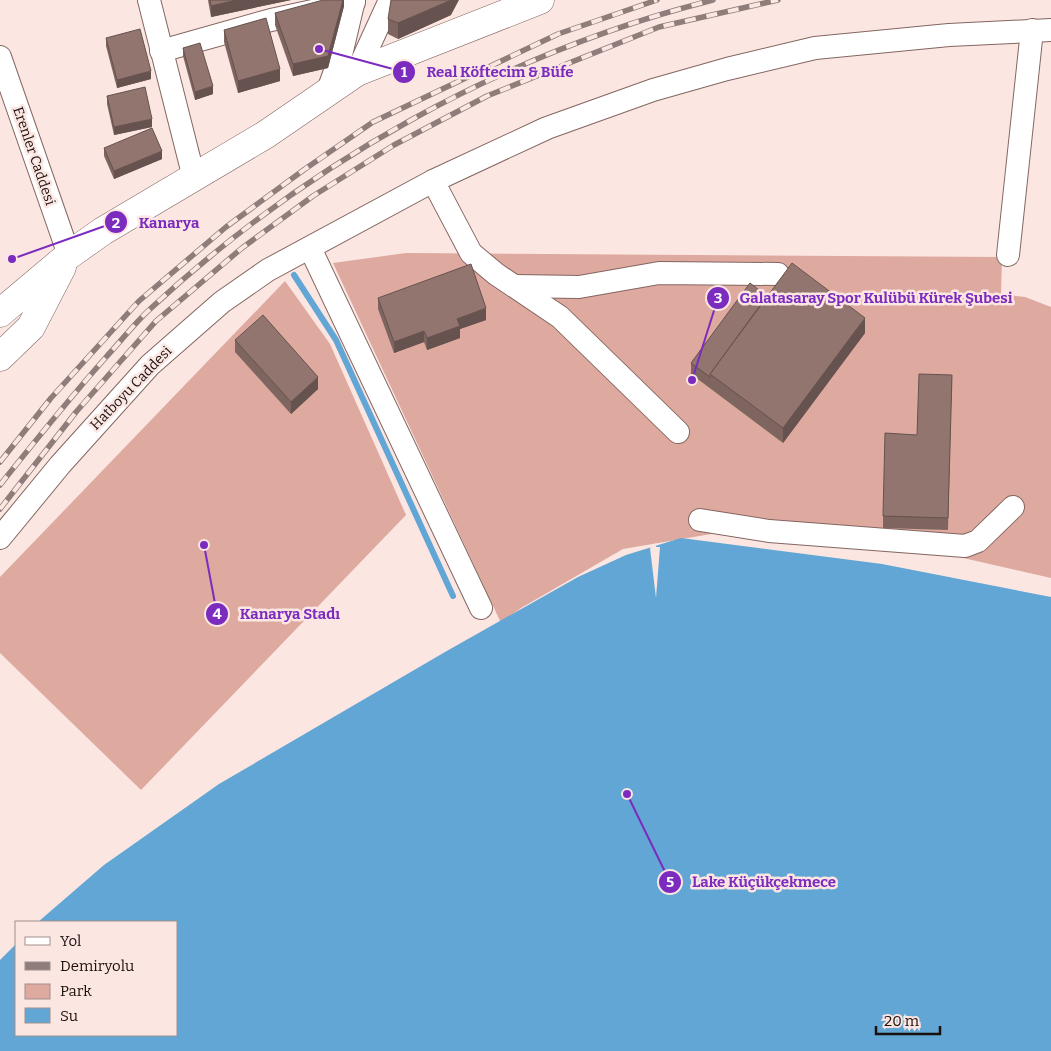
<svg xmlns="http://www.w3.org/2000/svg" width="1051" height="1051" font-family="Bitter,serif">
  <rect width="100%" height="100%" fill="#fbe6e2"/>
  <!-- green -->
  <g fill="#dea99f">
    <polygon points="406,253 1002,257 1001,294 1025,297 1051,307 1051,578 950,555 717,533 623,549 521,608 501,623 333,263"/>
    <polygon points="285,281 330,344 406,515 141,790 0,653 0,577"/>
  </g>
  <!-- water -->
  <polygon fill="#61a6d4" points="681,538 882,564 1051,597 1051,1051 0,1051 0,960 16,944 16,1035 176,1035 176,922 38,922 104,865 219,784 445,652 578,577 626,555"/>
  <!-- pier -->
  <polygon fill="#fbe6e2" points="656,543 656,547 660,547 656,598 650,548"/>
  <g fill="none" stroke-linecap="round" stroke-linejoin="round">
    <!-- stream -->
    <polyline stroke="#61a6d4" stroke-width="6" points="294,275 336,340 453,596"/>
    <defs>
      <g id="minor">
        <polyline points="149,0 194,178"/>
        <polyline points="161,51 271,20 354,2"/>
        <polyline points="0,57 69,255"/>
        <polyline points="357,72 390,0"/>
        <polyline points="327,93 341,55 354,0"/>
        <polyline points="433,181 471,253 496,274 560,317 678,432"/>
        <polyline points="310,248 481,608"/>
        <polyline points="1008,255 1032,30"/>
        <polyline points="514,286 579,287 659,273 778,274"/>
        <polyline points="700,520 769,531 965,546 978,541 1013,507"/>
        <polyline points="0,538 60,465 150,365 222,302 268,270 433,181 547,128 653,90 727,69 815,48 949,35 1051,30"/>
      </g>
      <g id="major">
        <polyline points="0,313 69,255 103,231 265,135 357,72 540,0"/>
        <polyline points="0,357 31,327 62,267"/>
      </g>
    </defs>
    <!-- minor casing -->
    <use href="#minor" stroke="#836661" stroke-width="24"/>
    <!-- major casing -->
    <use href="#major" stroke="#836661" stroke-width="29"/>
    <!-- minor -->
    <use href="#minor" stroke="#fff" stroke-width="22"/>
    <!-- major -->
    <use href="#major" stroke="#fff" stroke-width="28"/>
    <defs>
      <g id="rail">
        <polyline points="0,462 51,398 139,301 226,227 305,169 373,122 558,34 657,0"/>
        <path d="M0,485C35,441 70,398 107,356C121,341 134,324 149,310C307,163 503,53 713,0"/>
        <polyline points="0,509 76,412 156,321 242,248 313,196 394,145 487,96 659,27 778,0"/>
      </g>
    </defs>
    <!-- rail casing -->
    <use href="#rail" stroke="#8e7d7a" stroke-width="5.5"/>
    <!-- rail -->
    <use href="#rail" stroke="#fbe6e2" stroke-width="4" stroke-dasharray="11" stroke-linecap="butt"/>
  </g>
  <!-- wall -->
  <g fill="#7e655f">
    <polygon points="208,0 291,0 211,17"/>
    <polygon points="344,0 344,6 328,68 293,76 275,25 275,13"/>
    <polygon points="451,15 398,39 388,34 388,19"/>
    <polygon points="224,30 280,81 238,93 224,42"/>
    <polygon points="106,38 151,79 117,88 106,46"/>
    <polygon points="183,48 213,94 195,100 183,56"/>
    <polygon points="107,96 152,127 114,135 107,104"/>
    <polygon points="104,148 162,159 114,179 104,156"/>
    <polygon points="767,296 865,333 783,443 691,374 691,363"/>
    <polygon points="378,298 486,320 460,329 460,338 427,350 424,342 394,353 378,309"/>
    <polygon points="235,340 318,389 291,414 235,352"/>
    <polygon points="952,375 948,530 883,528 883,516 917,435"/>
  </g>
  <!-- shaded-wall -->
  <g fill="#66524e">
    <polygon points="237,0 291,0 211,17 211,6"/>
    <polygon points="343,0 344,0 344,6 328,68 293,76 293,64"/>
    <polygon points="451,0 459,0 451,15 398,39 398,23"/>
    <polygon points="280,69 280,81 238,93 238,81"/>
    <polygon points="151,71 151,79 117,88 117,80"/>
    <polygon points="213,86 213,94 195,100 195,92"/>
    <polygon points="152,119 152,127 114,135 114,127"/>
    <polygon points="162,151 162,159 114,179 114,171"/>
    <polygon points="486,308 486,320 460,329 460,338 427,350 427,338 457,319"/>
    <polygon points="865,318 865,333 783,443 783,428"/>
    <polygon points="424,331 424,342 394,353 394,342"/>
    <polygon points="318,377 318,389 291,414 291,402"/>
  </g>
  <!-- building -->
  <g fill="#92756f" stroke="#66524e">
    <polygon points="210,0 237,0 211,6"/>
    <polygon points="323,0 343,0 328,56 293,64 275,13"/>
    <polygon points="391,0 451,0 398,23 388,19"/>
    <polygon points="266,18 280,69 238,81 224,30"/>
    <polygon points="140,29 151,71 117,80 106,38"/>
    <polygon points="200,43 213,86 195,92 183,48"/>
    <polygon points="145,87 152,119 114,127 107,96"/>
    <polygon points="152,128 162,151 114,171 104,148"/>
    <polygon points="792,263 865,318 783,428 710,374"/>
    <polygon points="471,264 486,308 457,319 460,326 427,338 424,331 394,342 378,298"/>
    <polygon points="750,283 767,296 710,374 710,377 691,363"/>
    <polygon points="263,315 318,377 291,402 235,340"/>
    <polygon points="919,374 952,375 948,518 883,516 885,433 917,435"/>
  </g>
  <g text-anchor="middle" dominant-baseline="central" stroke-width="5" stroke-linejoin="round" paint-order="stroke">
    <!-- street labels -->
    <g font-size="14" fill="#1b100e" stroke="#fbe6e2">
      <text transform="translate(34 156) rotate(71)">Erenler Caddesi</text>
      <text transform="translate(131 388) rotate(-46)">Hatboyu Caddesi</text>
    </g>
  </g>
  <!-- callouts -->
  <path fill="none" stroke="#7b2cbf" stroke-width="2" d="M319 49L404 72M12 259L116 222M692 380L718 298M204 545L217 614M627 794L670 882"/>
  <g fill="#7b2cbf" stroke="#fbe6e2" stroke-width="2">
    <circle cx="319" cy="49" r="5"/>
    <circle cx="12" cy="259" r="5"/>
    <circle cx="692" cy="380" r="5"/>
    <circle cx="204" cy="545" r="5"/>
    <circle cx="627" cy="794" r="5"/>
    <circle cx="404" cy="72" r="12"/>
    <circle cx="116" cy="222" r="12"/>
    <circle cx="718" cy="298" r="12"/>
    <circle cx="217" cy="614" r="12"/>
    <circle cx="670" cy="882" r="12"/>
  </g>
  <g font-size="15" text-anchor="middle" font-weight="bold" fill="#fff">
    <text x="404" y="77">1</text>
    <text x="116" y="228">2</text>
    <text x="718" y="303">3</text>
    <text x="217" y="619">4</text>
    <text x="670" y="887">5</text>
  </g>
  <g font-size="15" text-anchor="middle" font-weight="bold" fill="#7b2cbf" stroke="#fbe6e2" stroke-width="5" stroke-linejoin="round" paint-order="stroke">
    <text x="500" y="77">Real Köftecim &amp; Büfe</text>
    <text x="169" y="228">Kanarya</text>
    <text x="876" y="303">Galatasaray Spor Kulübü Kürek Şubesi</text>
    <text x="290" y="619">Kanarya Stadı</text>
    <text x="764" y="887">Lake Küçükçekmece</text>
  </g>
  <!-- legend -->
  <rect x="15" y="921" width="162" height="115" fill="#fbe6e2" stroke="#a1908d"/>
  <rect x="25" y="937" width="25" height="8" fill="#ffffff" stroke="#a1908d"/>
  <text x="60" y="946" font-size="15" fill="#1b100e">Yol</text>
  <rect x="25" y="962" width="25" height="8" fill="#8e7d7a" stroke="#a1908d"/>
  <text x="60" y="971" font-size="15" fill="#1b100e">Demiryolu</text>
  <rect x="25" y="984" width="25" height="15" fill="#dea99f" stroke="#a1908d"/>
  <text x="60" y="996" font-size="15" fill="#1b100e">Park</text>
  <rect x="25" y="1008" width="25" height="15" fill="#61a6d4" stroke="#a1908d"/>
  <text x="60" y="1021" font-size="15" fill="#1b100e">Su</text>
  <!-- scale -->
  <path d="M876 1026v8h64v-8" fill="none" stroke="#1b100e" stroke-width="2.5"/>
  <text x="884" y="1026" font-size="15" fill="#1b100e" stroke="#fbe6e2" stroke-width="4" paint-order="stroke">20 m</text>
</svg>
